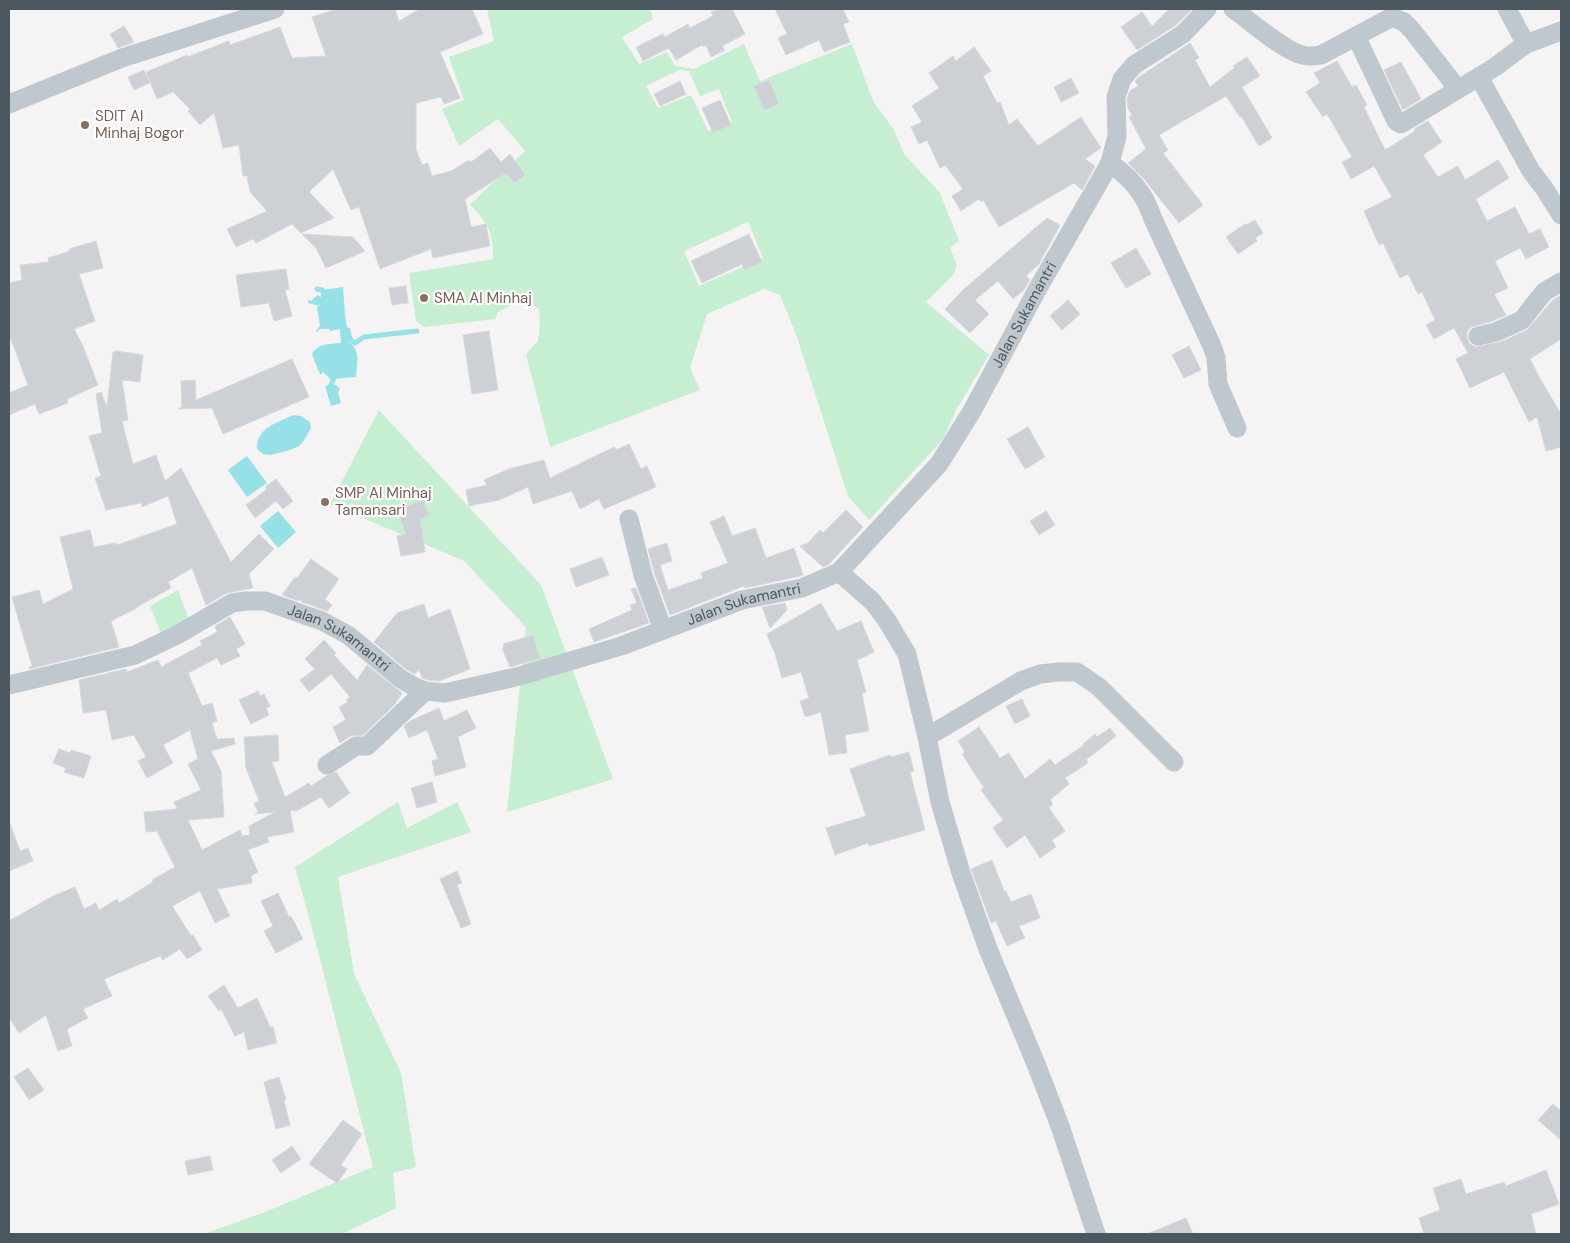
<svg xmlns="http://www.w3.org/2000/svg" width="1570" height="1243" font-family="'DM Sans',sans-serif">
  <rect width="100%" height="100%" fill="#f5f3f3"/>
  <!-- green -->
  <g fill="#c6eed1" fill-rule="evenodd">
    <path d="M487,9H650L653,19L622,37L639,64L667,52L675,66L694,69L744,44L760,81L852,44L873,101L894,130L904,154L940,193L959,241L950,248L957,265L953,275L926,302L989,355L956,410L943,439L869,520L848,496L797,337L780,295L764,289L707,314L690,368L700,390L550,447L526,354L538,341L540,324L539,309L530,303L518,302L498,312L495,319L424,327L416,321L409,273L493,259C494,233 488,223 470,205L525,151L498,119L459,146L442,109L464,100L449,57L494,41ZM679,70L689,71L700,96L719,89L732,122L708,131L691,95L658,108L646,86ZM748,222L763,258L699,286L684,251Z"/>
    <polygon points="379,410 541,585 613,779 507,812 526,627 464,561 330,504"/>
    <polygon points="178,590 189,620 161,633 150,606"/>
    <polygon points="398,802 407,828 457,802 471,832 338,877 354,974 401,1073 416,1167 393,1173 396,1208 342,1234 204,1234 265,1212 373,1167 313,932 295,867"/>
  </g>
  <!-- water -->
  <g fill="#96e0e8">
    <path d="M343,287L345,314L349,342C361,351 357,363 356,377L330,379L323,372L321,375L318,370L312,354C318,343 331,344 341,343L340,329L330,331L329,329H320L317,332L316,331L320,326L317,307L320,306L308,303V300L311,301L317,295L321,297V291L323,290Z"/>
    <polygon points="333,384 340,388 338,393 341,403 331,406 325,386"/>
    <path d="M293,415L301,416L310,422L311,428L303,442L299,446L290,450L271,455L263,454L257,449C256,428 277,423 293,415Z"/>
    <polygon points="247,456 267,483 247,497 228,470"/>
    <polygon points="278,511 296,532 278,548 260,526"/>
  </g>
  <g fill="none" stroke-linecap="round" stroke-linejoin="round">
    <!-- stream -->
    <g stroke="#96e0e8" stroke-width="5">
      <polyline points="317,289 322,290"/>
      <path d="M348,330C349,336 349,340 355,343L364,337L417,331"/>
      <polyline points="331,385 334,378"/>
    </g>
  </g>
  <!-- building -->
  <g fill="#cdd0d4" stroke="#d7dadd">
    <polygon points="337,9 395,9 399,21 420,9 472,9 483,34 440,52 460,98 444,104 441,97 416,103 416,149 422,165 428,163 432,176 451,171 469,160 471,162 490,148 501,162 510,154 525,175 514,183 506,173 465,199 471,227 486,224 490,246 433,258 431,249 380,269 359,207 351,210 333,169 309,192 334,218 301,233 292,224 256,243 253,239 236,247 227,229 267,211 250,192 247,176 243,176 239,145 223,148 214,113 200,125 188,111 190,109 173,92 157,99 146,72 187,55 187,57 229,41 230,45 280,27 292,58 326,56 312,17"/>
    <polygon points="720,9 732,9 745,34 722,46 725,50 711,57 706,45 703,47 702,45 676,60 669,48 643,61 636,47 663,34 665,37 688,24 690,28 713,16 711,12"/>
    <polygon points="775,9 843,9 849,22 843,24 850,42 824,52 819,40 786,55 778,38 787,34"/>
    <polygon points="1169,9 1192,9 1176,25 1137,50 1121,27 1142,12 1152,26"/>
    <polygon points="124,26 134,42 118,48 110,34"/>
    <polygon points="1190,43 1199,58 1195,60 1210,87 1234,68 1233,66 1247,57 1260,76 1242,87 1272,138 1259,146 1241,116 1240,117 1226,96 1159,135 1168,150 1163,153 1203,205 1179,223 1145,180 1128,163 1146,149 1129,117 1132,116 1128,108 1127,99 1130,91 1138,86 1135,81 1139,77"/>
    <polygon points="974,47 991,71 983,76 997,103 1000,102 1009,125 1017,119 1038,146 1081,117 1101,148 1085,159 1095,166 1082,190 1074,183 999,227 983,200 981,202 979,199 961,211 952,196 963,189 945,165 940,168 927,140 919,144 911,127 922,122 912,106 939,88 929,73 953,56 956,61"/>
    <polygon points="1337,61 1352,87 1356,85 1367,105 1364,107 1385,150 1415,131 1414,129 1428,121 1442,142 1423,155 1438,177 1458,166 1465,180 1498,160 1509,178 1476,199 1487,221 1515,207 1529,234 1540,229 1549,247 1526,259 1520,248 1495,261 1508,288 1494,294 1506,315 1492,321 1471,327 1467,332 1467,338 1470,344 1475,347 1501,342 1527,330 1552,301 1561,295 1561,339 1530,359 1539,377 1561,414 1561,447 1546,451 1537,417 1529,422 1504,372 1470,388 1456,359 1468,353 1454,328 1434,339 1426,325 1435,320 1422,292 1418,294 1408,274 1400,278 1383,243 1379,245 1364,211 1392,197 1374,166 1351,179 1342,162 1352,157 1327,114 1323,117 1306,92 1320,83 1314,73"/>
    <polygon points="1401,62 1421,99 1403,110 1384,70"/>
    <polygon points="144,70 150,83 134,90 128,77"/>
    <polygon points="1071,78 1079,93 1061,102 1054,87"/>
    <polygon points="769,80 779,104 764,110 754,86"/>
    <polygon points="680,81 686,94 660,106 654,94"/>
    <polygon points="720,100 731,125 713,133 702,108"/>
    <polygon points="1047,218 1060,225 1039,264 1026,276 1030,280 1024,290 1013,299 998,281 975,300 989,314 970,333 945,309 964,289"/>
    <polygon points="1255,220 1263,233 1255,238 1257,241 1238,254 1226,237 1245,224 1246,225"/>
    <polygon points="302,234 353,237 365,251 326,268 316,248"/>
    <polygon points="749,234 762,262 744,270 742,264 702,283 691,261"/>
    <polygon points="96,241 103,268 79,274 95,321 74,329 83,346 98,385 67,399 68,403 39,414 35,404 9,415 9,393 28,385 9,334 9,283 22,280 20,265 49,262 48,258 70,251 69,249"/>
    <polygon points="1136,248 1151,274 1126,288 1111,263"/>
    <polygon points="286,269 289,289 285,290 292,316 274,321 269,303 241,307 236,275"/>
    <polygon points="406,286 408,303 392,305 389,288"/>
    <polygon points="1068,300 1080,314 1062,330 1050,316"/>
    <polygon points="489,331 498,390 472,394 463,335"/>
    <polygon points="1189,346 1201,370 1184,378 1172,355"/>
    <polygon points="117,351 143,355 140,382 122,380 128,420 122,421 133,464 156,455 165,481 181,468 231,562 259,534 274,549 249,574 253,588 227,593 206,605 192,568 168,582 171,588 137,607 137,608 111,621 119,647 29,669 29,667 32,666 12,597 39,590 43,604 73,589 60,537 90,530 94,547 116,543 117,545 177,524 168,496 142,507 141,503 106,510 95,478 101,476 89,436 102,433 96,394 101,392 107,407 113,352"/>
    <polygon points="292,359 309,397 223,434 212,408 178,409 182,407 181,381 195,380 196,400"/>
    <polygon points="1028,427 1045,457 1025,469 1007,439"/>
    <polygon points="629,444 641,469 647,466 656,487 604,509 599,499 580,509 572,491 533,504 528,487 499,500 469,506 466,490 487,485 484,480 509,469 544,460 550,478 614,447 616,450"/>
    <polygon points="276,479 293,501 283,509 276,501 255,518 246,505 267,489 265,487"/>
    <polygon points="423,500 429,515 420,519 425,552 401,556 397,536 406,534 397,510"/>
    <polygon points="846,510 863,527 829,564 823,567 800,546 808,543 820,530 823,533"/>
    <polygon points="1046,511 1055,525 1039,535 1030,521"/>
    <polygon points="724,516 732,536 755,528 766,558 794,548 803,575 792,578 745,588 744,586 670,615 654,572 648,549 667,543 672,561 660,565 668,590 703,578 701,573 728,563 710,522"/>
    <polygon points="602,557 609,575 576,587 570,569"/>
    <polygon points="311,559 339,579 325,599 332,605 327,611 302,602 299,599 298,601 282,595 295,577 297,578"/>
    <polygon points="636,588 649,623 594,642 589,629 632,610 630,605 637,603 631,589"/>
    <polygon points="785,603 787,610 770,628 762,607"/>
    <polygon points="821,603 837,631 861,621 874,652 857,660 866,692 862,693 869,731 845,735 847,753 829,755 821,712 805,717 800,701 809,698 801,672 782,678 774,650 773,650 767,634"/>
    <polygon points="424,604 428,618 450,609 470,669 439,681 428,680 422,678 419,669 415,674 407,670 374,642 397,613"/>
    <polygon points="230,617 245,644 236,649 240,656 221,665 217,658 188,673 202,706 212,703 217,721 212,723 217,739 234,738 235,744 211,751 221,771 224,817 188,820 202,850 240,830 242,836 250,835 249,826 275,812 255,814 258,812 254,803 259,801 246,768 244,737 278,735 279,761 272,762 285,797 309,783 311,786 326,776 336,772 350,793 329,808 321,797 298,810 290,811 294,832 267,837 269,842 248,850 258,872 251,876 252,883 217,889 230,916 215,923 200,891 172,906 191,936 193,935 202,950 187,959 180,949 163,960 160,956 104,979 112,996 83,1009 88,1018 67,1029 72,1046 58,1051 46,1015 19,1033 9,1017 9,921 53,896 75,887 84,909 96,903 99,910 117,899 119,903 153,882 152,880 175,867 157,831 146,832 144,812 177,809 174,802 201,790 188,764 198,759 190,730 163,745 173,763 147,778 138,761 146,757 134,735 112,740 106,710 83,713 79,680 126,669 127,672 158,660 161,667 202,645 200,641 217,632 215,626"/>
    <polygon points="533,635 540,658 510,667 502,648 504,648 503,644"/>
    <polygon points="324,640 336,653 334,655 357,680 367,665 402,693 394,705 363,735 350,736 340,743 333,727 346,720 339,707 348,702 346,700 350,697 331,674 309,692 300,680 315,669 305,659"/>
    <polygon points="258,691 260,696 264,694 270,706 266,708 269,715 251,724 239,700"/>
    <polygon points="1022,699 1030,716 1015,724 1006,706"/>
    <polygon points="439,708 444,721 467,710 476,728 458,737 466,767 435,776 432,761 438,759 427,730 409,738 404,726 410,721"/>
    <polygon points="979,727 1000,758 1009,753 1025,779 1050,759 1055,765 1084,745 1083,744 1095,734 1097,737 1110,728 1116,736 1086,760 1088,763 1065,778 1069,784 1050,800 1053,804 1049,808 1065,831 1052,840 1056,847 1040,858 1025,835 1007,848 993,828 1003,820 981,790 984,788 962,754 965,752 958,741"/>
    <polygon points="59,749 70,753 71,750 91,756 84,778 64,772 66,768 53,763"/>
    <polygon points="909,752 914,771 910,772 925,830 869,846 868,843 835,855 826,828 866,816 850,769 890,755 891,757"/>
    <polygon points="432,782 437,802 417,808 411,788"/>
    <polygon points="9,824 10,824 20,851 28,848 33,861 9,871"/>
    <polygon points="992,860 1004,891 1006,891 1011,902 1031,894 1040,918 1019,926 1025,938 1007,946 996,921 991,923 971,869"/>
    <polygon points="457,871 462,883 457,885 471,924 461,928 440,879"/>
    <polygon points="278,893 289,917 291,916 303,939 276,953 264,931 273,926 261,901"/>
    <polygon points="224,985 238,1008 257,998 270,1027 273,1027 277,1043 248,1050 244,1032 235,1036 221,1009 219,1011 208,996"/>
    <polygon points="28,1068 44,1090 29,1100 14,1077"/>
    <polygon points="279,1077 286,1100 284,1100 290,1125 276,1129 264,1082"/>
    <polygon points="1553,1104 1561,1111 1561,1140 1538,1120"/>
    <polygon points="343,1120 362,1134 341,1165 347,1169 337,1183 309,1164"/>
    <polygon points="292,1146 301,1159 281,1173 272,1160"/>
    <polygon points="210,1156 213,1170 188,1175 185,1161"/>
    <polygon points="1546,1170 1559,1204 1531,1214 1536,1234 1424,1234 1419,1218 1440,1210 1433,1188 1461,1179 1466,1194 1504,1182 1506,1186"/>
    <polygon points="1186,1218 1193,1234 1147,1234"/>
  </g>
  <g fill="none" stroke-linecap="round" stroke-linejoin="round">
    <!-- minor -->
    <g stroke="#bfc8ce" stroke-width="19">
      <path d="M1233,9C1249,20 1284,51 1302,55C1308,57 1314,56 1321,55L1392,17L1404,22L1411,29L1458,89"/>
      <polyline points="1507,9 1526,44"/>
      <polyline points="1356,36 1396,121 1401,124 1495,67 1526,44 1561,31"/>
      <polyline points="1479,77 1531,171 1544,188 1561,215"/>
      <polyline points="9,104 122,58 275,9"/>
      <path d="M1110,163C1131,178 1145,194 1153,219L1212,346L1216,358L1218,384L1237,428"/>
      <polyline points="1478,336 1496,332 1522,320 1544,292 1561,282"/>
      <polyline points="629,519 643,575 663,630"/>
      <polyline points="839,572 872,601 886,619 907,654 927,737 940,802 961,873 988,949 1036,1064 1060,1126 1096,1234"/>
      <path id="s1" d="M9,685L135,655L177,635L232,603L246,601H265L322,621L348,635L401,679L415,687L425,691L445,693L520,676L621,646L742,600L802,588L839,572L939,464L972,411L1037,290L1110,163L1117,136L1116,97L1122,79L1134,65L1183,34L1207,9"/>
      <polyline points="927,737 1021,681 1040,674 1059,672 1077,672 1099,687 1174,762"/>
      <polyline points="327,765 356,746 367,746 425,691"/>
    </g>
  </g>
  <!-- markers -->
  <g fill="#8d6e63" stroke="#fff" stroke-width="2">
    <circle cx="85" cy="125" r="5"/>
    <circle cx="424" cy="298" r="5"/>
    <circle cx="325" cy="502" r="5"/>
  </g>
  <g text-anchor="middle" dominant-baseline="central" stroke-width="4.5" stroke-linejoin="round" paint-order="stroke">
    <!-- education labels -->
    <g font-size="15" fill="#785e54" stroke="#fff" text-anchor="start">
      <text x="95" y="116">SDIT Al<tspan x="95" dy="17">Minhaj Bogor</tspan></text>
      <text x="434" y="298">SMA Al Minhaj</text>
      <text x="335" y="493">SMP Al Minhaj<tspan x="335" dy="17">Tamansari</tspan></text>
    </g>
    <!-- street labels -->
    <g font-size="15" fill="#4b585f" stroke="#fff">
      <text stroke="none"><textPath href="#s1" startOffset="1211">Jalan Sukamantri</textPath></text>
      <text stroke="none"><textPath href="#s1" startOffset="791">Jalan Sukamantri</textPath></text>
      <text stroke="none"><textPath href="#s1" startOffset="356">Jalan Sukamantri</textPath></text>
    </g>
  </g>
  <!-- border -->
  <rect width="1570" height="1243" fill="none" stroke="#4b585f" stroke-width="20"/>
</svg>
